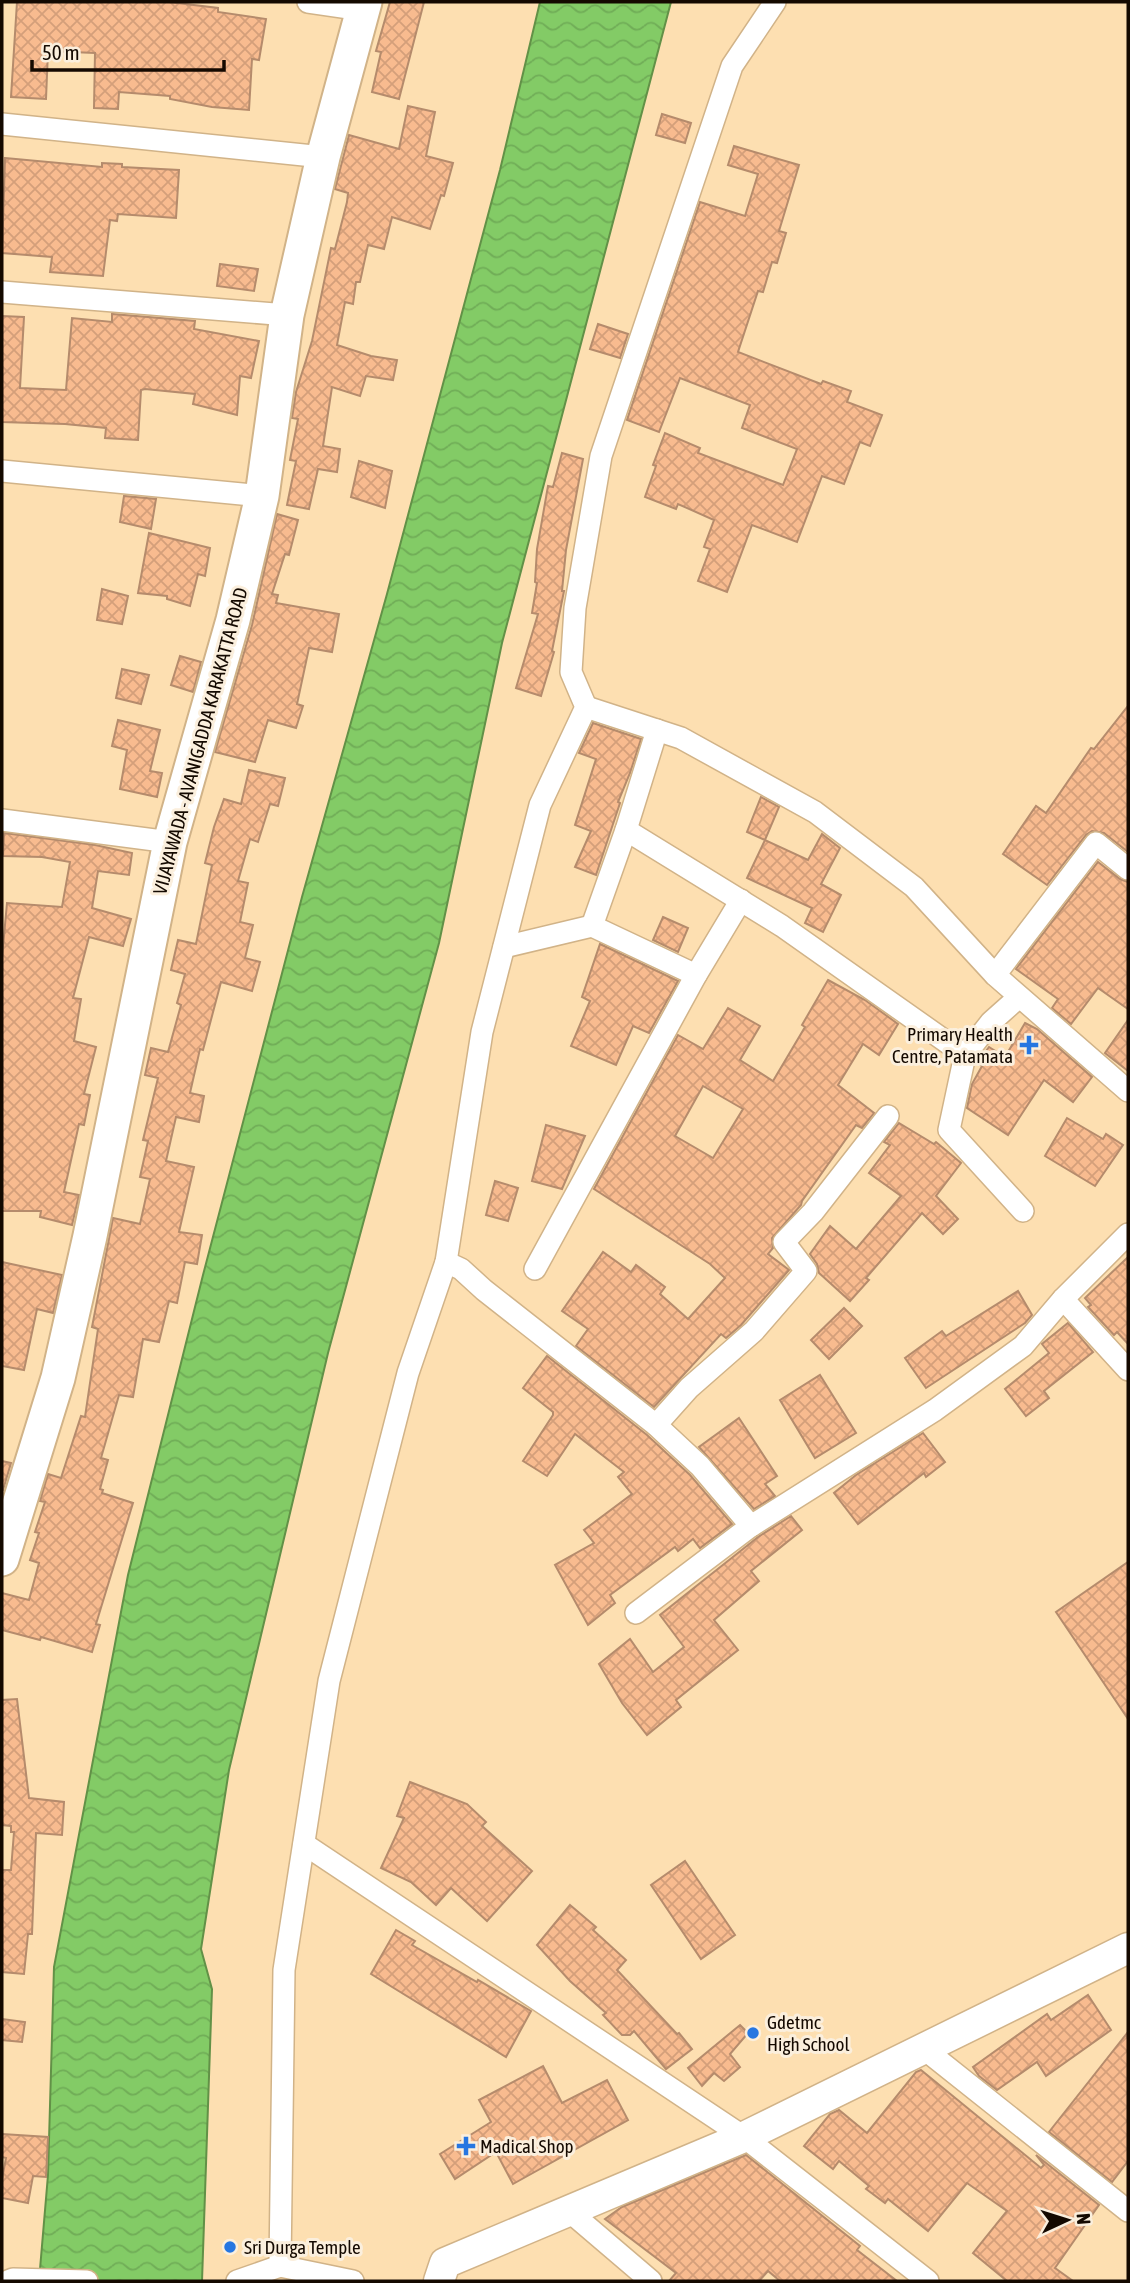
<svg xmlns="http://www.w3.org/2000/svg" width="1130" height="2283" font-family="'Asap Condensed',sans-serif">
  <defs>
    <pattern id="water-waves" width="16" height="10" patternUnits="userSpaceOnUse" patternTransform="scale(1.75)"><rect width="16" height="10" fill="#83cb66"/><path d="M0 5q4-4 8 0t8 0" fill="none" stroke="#70ad57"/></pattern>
    <pattern id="building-cross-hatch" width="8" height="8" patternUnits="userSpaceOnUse" patternTransform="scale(1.75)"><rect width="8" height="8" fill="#f8bb8f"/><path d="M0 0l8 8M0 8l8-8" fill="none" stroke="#d49f7a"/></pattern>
  </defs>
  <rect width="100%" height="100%" fill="#fddfb1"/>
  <!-- water -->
  <polygon fill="url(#water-waves)" stroke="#629147" stroke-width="2" points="540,2 671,2 502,643 439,943 328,1353 229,1770 201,1949 212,1989 202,2281 39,2281 48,2175 54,1967 128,1575 203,1275 302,897 387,594 500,170"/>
  <!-- building -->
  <g fill="url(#building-cross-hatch)" stroke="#b58b6c" stroke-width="2" fill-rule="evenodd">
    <polygon points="17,2 169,2 218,8 218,12 266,19 259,60 252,59 249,110 212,107 170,99 170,96 119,92 118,109 94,108 95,53 48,51 46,99 11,97"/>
    <polygon points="390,2 424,2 399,99 372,92 381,52 376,51"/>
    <polygon points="408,106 435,112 426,156 453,163 444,196 441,195 430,229 392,217 384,249 368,245 360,282 356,282 353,304 345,302 337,345 371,356 397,360 393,380 366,376 360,396 332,387 323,446 340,449 337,472 318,469 309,509 287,505 296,461 290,460 298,419 292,418 296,392 312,341 331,248 335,249 347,202 348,193 335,189 349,135 399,149"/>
    <polygon points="662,114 691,123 685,143 656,135"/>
    <polygon points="734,146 799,165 779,231 786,233 777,263 772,262 763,292 758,291 738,352 821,384 823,381 851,391 847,402 882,415 870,446 860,442 844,484 822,476 797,542 752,525 727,592 698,581 710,549 704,547 714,520 678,504 676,509 645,497 656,466 653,465 665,433 700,448 698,453 783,485 797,449 742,428 750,405 680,378 659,432 627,420 700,202 745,216 758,174 728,165"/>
    <polygon points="5,158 102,167 102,163 122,164 122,167 179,170 176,218 118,214 117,221 110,220 103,276 50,272 52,257 2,253"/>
    <polygon points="220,264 258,269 254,291 217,286"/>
    <polygon points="112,314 195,321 194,329 259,341 251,378 240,376 237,415 193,404 195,394 145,389 141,390 138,440 105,438 106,428 65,424 2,422 2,316 24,317 20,388 66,390 72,318 112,322"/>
    <polygon points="598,324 628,334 620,358 590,349"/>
    <polygon points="562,453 583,459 566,550 562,591 564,591 552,651 554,652 541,696 516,688 538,614 532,613 537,583 535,582 537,549 548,486 553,487"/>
    <polygon points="359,461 392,471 385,508 351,497"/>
    <polygon points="124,496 156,499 151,529 120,522"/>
    <polygon points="277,514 298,520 289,555 285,554 272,594 278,595 276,603 339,614 332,652 309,648 297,704 303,706 296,728 268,720 255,762 215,752 252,625"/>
    <polygon points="149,533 210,548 205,576 198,574 190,606 167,599 167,596 138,593"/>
    <polygon points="102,589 128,596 122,624 97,620"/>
    <polygon points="180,656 201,662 193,692 171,685"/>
    <polygon points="122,669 149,675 141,704 116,698"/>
    <polygon points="1128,706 1128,852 1104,833 1092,831 1086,835 1047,885 1003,854 1036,806 1046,813 1091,748 1094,749"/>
    <polygon points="118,720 160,730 150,771 162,773 157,797 120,789 127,750 112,746"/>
    <polygon points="593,723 641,739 630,773 618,802 620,803 596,875 575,867 591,831 575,825 596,759 579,753"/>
    <polygon points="249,770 285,778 278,806 270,804 258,842 250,839 238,881 248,883 240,922 253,925 245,958 260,962 252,991 221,982 203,1050 200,1049 190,1093 204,1096 199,1122 176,1117 166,1161 194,1167 179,1232 202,1235 197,1264 185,1262 177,1303 169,1301 159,1342 143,1339 133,1397 119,1395 101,1458 108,1460 100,1489 103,1490 102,1493 133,1503 96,1624 100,1625 92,1652 41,1637 40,1640 2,1630 2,1593 29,1600 39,1563 30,1560 39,1533 35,1532 45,1502 40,1501 48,1474 61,1478 81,1416 85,1417 98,1329 92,1327 113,1218 140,1224 150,1179 140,1177 148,1141 143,1140 158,1078 145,1075 151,1048 168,1052 181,1005 177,1003 185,974 171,970 178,940 196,944 212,865 205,863 214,827 224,799 241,804"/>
    <polygon points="761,797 779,807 765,840 747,832"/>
    <polygon points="4,833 95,845 132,853 129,875 98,871 92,908 131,919 123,946 89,937 73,998 81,999 74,1041 96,1047 84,1094 90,1095 84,1125 79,1124 64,1192 79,1195 72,1225 40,1217 41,1211 2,1211 2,958 7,903 62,907 70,862 42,857 3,856"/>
    <polygon points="822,834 840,848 821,884 841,895 823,932 805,923 812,908 747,878 765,840 808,860"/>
    <polygon points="1098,862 1120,879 1128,882 1128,1009 1098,988 1071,1024 1052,1008 1058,999 1016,969"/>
    <polygon points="663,917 688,928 678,952 653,940"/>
    <polygon points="600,944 678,981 649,1033 633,1026 616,1065 571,1046 590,1001 582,997"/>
    <path d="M828,980L865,1000L898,1024L879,1055L863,1044L838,1085L874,1113L862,1128L856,1125L802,1201L801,1205L772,1238L773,1248L768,1254L789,1270L741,1325L726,1338L721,1334L654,1407L576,1346L588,1329L562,1311L603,1252L631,1272L636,1265L665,1287L660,1294L688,1319L725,1278L710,1264L594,1189L678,1035L703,1049L728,1008L760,1026L740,1060L773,1081L805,1027L802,1025ZM703,1086L743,1109L713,1158L675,1136Z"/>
    <polygon points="1128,1020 1128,1071 1105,1053"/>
    <polygon points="1025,1023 1037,1029 1092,1077 1073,1102 1044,1080 1008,1135 967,1108 972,1084 982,1066 977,1063 989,1047 1005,1057"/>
    <polygon points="1067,1118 1103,1139 1106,1134 1123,1145 1095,1186 1045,1156"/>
    <polygon points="899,1123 934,1144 936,1142 961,1163 936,1196 958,1219 943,1234 922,1213 866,1278 869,1280 850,1301 819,1273 817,1264 810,1254 830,1226 856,1249 901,1196 869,1173 890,1145 884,1142"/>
    <polygon points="546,1125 585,1136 562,1189 532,1181"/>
    <polygon points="495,1181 518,1188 508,1221 486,1215"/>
    <polygon points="1128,1257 1128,1344 1117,1332 1114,1335 1088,1307 1091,1305 1085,1298"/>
    <polygon points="2,1262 62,1275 53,1313 37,1309 24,1370 2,1366"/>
    <polygon points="1018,1291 1032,1315 1025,1323 926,1388 905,1358 942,1331 946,1336"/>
    <polygon points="844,1308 862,1326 829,1359 811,1340"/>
    <polygon points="1068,1323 1093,1352 1044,1391 1049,1398 1026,1416 1005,1389 1049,1353 1042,1344"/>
    <polygon points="547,1356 647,1435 690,1475 732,1524 700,1548 693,1539 678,1551 675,1547 610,1595 615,1603 588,1625 555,1565 594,1543 584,1530 632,1494 618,1477 624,1472 575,1434 547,1476 523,1461 553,1415 553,1412 523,1388"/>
    <polygon points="820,1375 856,1433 815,1458 780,1400"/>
    <polygon points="739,1418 777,1476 765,1484 775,1496 754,1509 699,1447"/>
    <polygon points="923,1433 945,1462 926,1477 924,1473 858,1524 834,1493 856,1475"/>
    <polygon points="2,1461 11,1463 3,1490 2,1490"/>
    <polygon points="791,1516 802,1530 751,1571 759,1581 714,1620 738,1650 676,1700 681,1707 647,1735 622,1703 599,1664 630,1639 653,1672 684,1647 660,1615 758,1537"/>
    <polygon points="1128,1562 1128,1719 1056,1612"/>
    <polygon points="17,1699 29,1798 64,1802 62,1835 36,1833 32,1934 28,1934 24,1974 2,1972 2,1870 11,1870 14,1832 11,1832 11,1826 2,1825 2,1700"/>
    <polygon points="410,1782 467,1804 486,1822 482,1826 532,1871 487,1921 451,1888 436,1905 411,1882 381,1868 404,1818 397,1816"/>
    <polygon points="685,1861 735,1935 701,1959 651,1885"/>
    <polygon points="570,1905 596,1927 593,1930 626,1960 617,1970 677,2034 679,2033 692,2049 666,2069 634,2031 630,2035 622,2035 603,2015 606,2013 570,1981 537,1945"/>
    <polygon points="396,1930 415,1941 412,1945 477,1982 478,1980 531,2011 506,2057 371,1974"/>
    <polygon points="1088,1995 1111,2030 1046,2076 1037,2062 997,2090 979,2076 973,2067 1047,2014 1051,2020"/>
    <polygon points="2,2019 25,2022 22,2042 2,2040"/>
    <polygon points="740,2025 748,2033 730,2054 740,2067 724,2081 714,2073 702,2086 688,2068"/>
    <polygon points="1128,2032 1128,2161 1112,2182 1049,2132"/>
    <polygon points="543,2066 562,2103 607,2080 628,2120 513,2184 496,2152 455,2179 440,2154 491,2122 479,2100"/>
    <polygon points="921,2070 1041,2168 1044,2165 1036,2155 1099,2205 1055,2268 1073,2281 1007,2281 973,2253 1007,2211 967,2183 928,2231 888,2199 885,2203 866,2189 869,2186 839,2161 833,2169 804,2146 830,2114 839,2110 867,2133 916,2072"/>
    <polygon points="2,2134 48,2137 46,2177 33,2176 28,2203 2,2198 2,2179 6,2158 2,2157"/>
    <polygon points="746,2155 860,2246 857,2250 897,2281 780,2281 768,2271 759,2281 669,2281 676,2273 605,2219 622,2207"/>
  </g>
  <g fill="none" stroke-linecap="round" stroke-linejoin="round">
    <defs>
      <g id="street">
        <polyline points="308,2 363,10"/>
        <polyline points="2,124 323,157"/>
        <polyline points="2,292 287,315"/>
        <polyline points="2,471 262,496"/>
        <polyline points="586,707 681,738 815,812 914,887 995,975 1128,1091"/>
        <polyline points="657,730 626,830 592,926 696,975"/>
        <polyline points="2,820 170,842"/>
        <polyline points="626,830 782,926 965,1055"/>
        <polyline points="504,947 592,926"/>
        <polyline points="995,975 1096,843 1128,869"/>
        <polyline points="1019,997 991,1022 965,1055 949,1130 1023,1211"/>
        <polyline points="446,1262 461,1269 484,1290 656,1425 700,1466 751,1526"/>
        <polyline points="535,1269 696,975 741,900"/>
        <polyline points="1063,1299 1128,1370"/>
        <polyline points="656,1425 689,1388 754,1331 806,1271 784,1242 813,1212 888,1116"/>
        <polyline points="636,1613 751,1526 935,1410 1023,1346 1063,1299 1128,1234"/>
        <polyline points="304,1844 744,2137 928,2281"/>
        <polyline points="923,2048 1128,2211"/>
        <polyline points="569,2211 651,2281"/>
        <polyline points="280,2266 353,2281"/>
        <polyline points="8,2281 13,2279 87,2281"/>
        <polyline points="237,2281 280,2266 284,1970 329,1681 408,1373 446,1262 482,1032 540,805 586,707 571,672 575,608 601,456 732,66 775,2"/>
      </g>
      <polyline id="secondary" points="439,2281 445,2263 744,2137 1128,1948"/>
      <polyline id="primary" points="2,1559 58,1378 90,1236 170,842 233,620 262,496 287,315 323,157 365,2"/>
    </defs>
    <!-- street casing -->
    <use href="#street" stroke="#d1b388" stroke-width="24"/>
    <!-- secondary casing -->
    <use href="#secondary" stroke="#d1b388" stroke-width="33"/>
    <!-- primary casing -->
    <use href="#primary" stroke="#d1b388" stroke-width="37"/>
    <!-- street -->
    <use href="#street" stroke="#fff" stroke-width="21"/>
    <!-- secondary -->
    <use href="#secondary" stroke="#fff" stroke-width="30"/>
    <!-- primary -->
    <use href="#primary" stroke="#fff" stroke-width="33"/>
  </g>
  <!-- markers -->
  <g fill="#2676e1" stroke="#fbefdd" stroke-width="2.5">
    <path d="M1025.5 1034.5h7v7h7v7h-7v7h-7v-7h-7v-7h7z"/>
    <circle cx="753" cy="2033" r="7"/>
    <path d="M462.5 2135.5h7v7h7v7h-7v7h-7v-7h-7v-7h7z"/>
    <circle cx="230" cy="2247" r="7"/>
  </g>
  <g text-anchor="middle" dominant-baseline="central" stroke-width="6" stroke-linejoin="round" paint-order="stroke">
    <!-- street labels -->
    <g font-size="19" fill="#140900" stroke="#fbefdd">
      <text transform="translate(200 741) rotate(-75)">VIJAYAWADA - AVANIGADDA KARAKATTA ROAD</text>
    </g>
    <!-- poi labels -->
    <g font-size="19" fill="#140900" stroke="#fbefdd" text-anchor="start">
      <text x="1013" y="1034" text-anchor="end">Primary Health<tspan x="1013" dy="22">Centre, Patamata</tspan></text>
      <text x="767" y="2022">Gdetmc<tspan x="767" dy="22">High School</tspan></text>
      <text x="480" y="2146">Madical Shop</text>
      <text x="244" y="2247">Sri Durga Temple</text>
    </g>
  </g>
  <!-- border -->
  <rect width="1130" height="2283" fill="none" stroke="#140900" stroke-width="7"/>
  <!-- north arrow -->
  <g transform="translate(1067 2220) rotate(86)" stroke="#fbefdd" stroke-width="5" paint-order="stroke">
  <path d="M0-5L12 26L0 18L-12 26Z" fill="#140900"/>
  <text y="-10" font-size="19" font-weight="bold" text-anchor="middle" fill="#140900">N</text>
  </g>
  <!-- scale -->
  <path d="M32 60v10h192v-10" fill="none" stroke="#140900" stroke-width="3.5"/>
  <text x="42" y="60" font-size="21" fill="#140900" stroke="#fbefdd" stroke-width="5" paint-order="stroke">50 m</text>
</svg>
